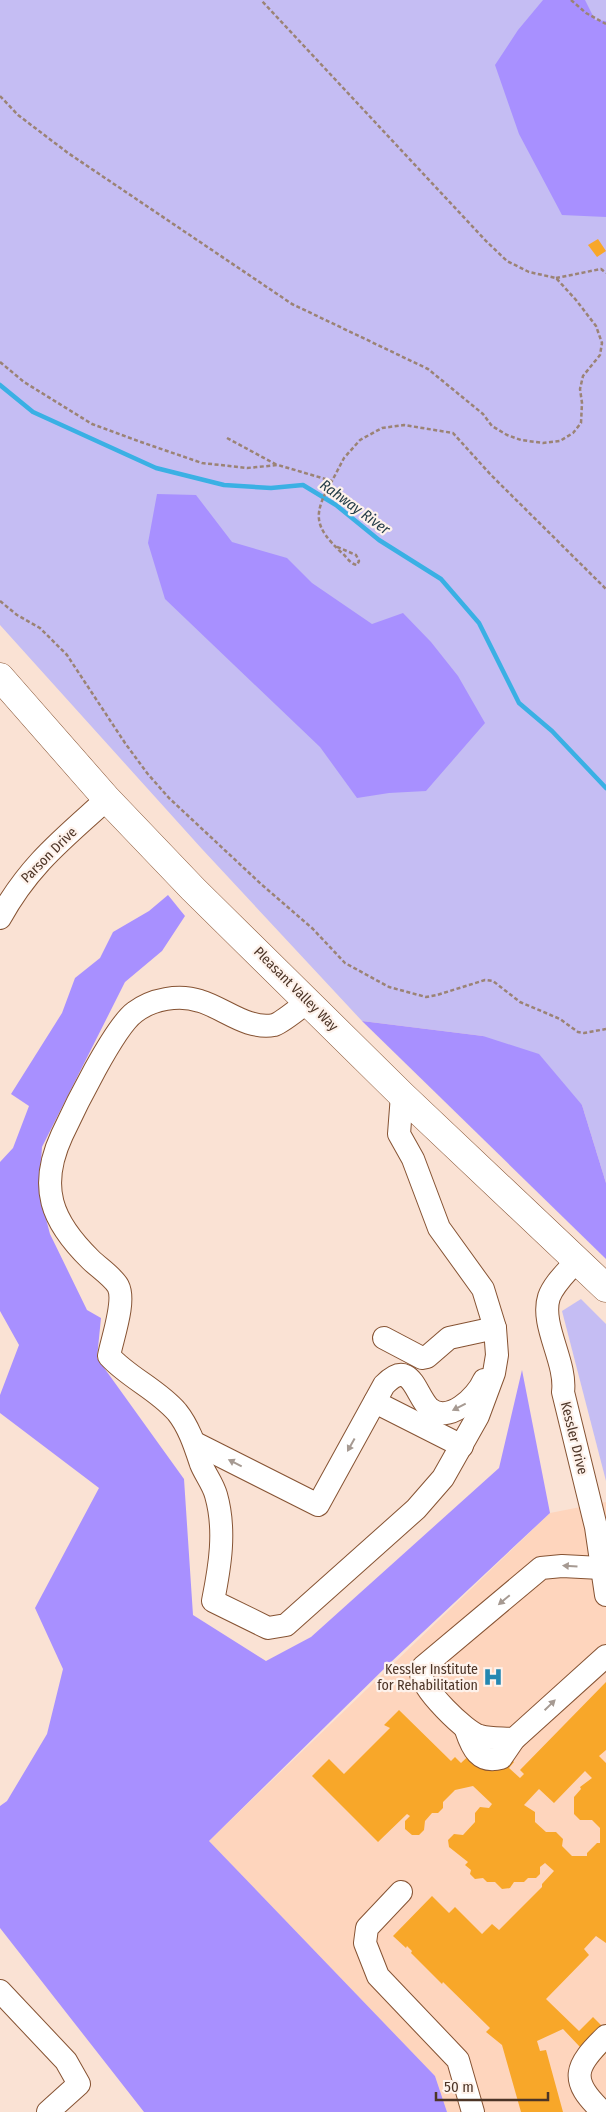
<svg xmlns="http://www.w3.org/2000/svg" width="606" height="2112" font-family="'Fira Sans Condensed',sans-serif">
  <rect width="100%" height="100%" fill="#fae2d4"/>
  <!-- built -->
  <polygon fill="#fed5bd" points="606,1502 606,2112 447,2112 435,2076 209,1841 550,1513"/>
  <!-- green -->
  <g fill="#c5bdf3">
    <polygon points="0,0 606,0 606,1183 582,1105 483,1036 362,1021 202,849 0,625"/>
    <polygon points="581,1299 606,1324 606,1481 562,1311"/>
  </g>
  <!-- forest -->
  <g fill="#a890ff">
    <polygon points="543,0 585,0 595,20 606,21 606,217 562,215 519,134 495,65 518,30"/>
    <polygon points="157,494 196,495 232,542 287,558 312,583 372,624 403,613 431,642 458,676 485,723 426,791 389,793 357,798 320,747 165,599 148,543"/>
    <polygon points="168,895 185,916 162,951 125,982 42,1147 39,1192 50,1234 87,1310 101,1318 97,1358 184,1479 193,1615 266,1661 311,1637 499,1468 522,1370 550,1513 391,1662 209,1841 435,2076 447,2112 144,2112 0,1928 0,1806 7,1801 47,1734 63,1669 35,1608 99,1488 0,1413 0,1395 19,1345 0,1311 0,1162 13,1148 29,1106 11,1094 62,1013 75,978 100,958 113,932 149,911"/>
    <polygon points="362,1021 483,1036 539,1054 582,1105 606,1183 606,1259"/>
  </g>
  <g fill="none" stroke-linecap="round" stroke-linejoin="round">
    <!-- stream -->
    <polyline stroke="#3ab0e4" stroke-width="4.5" points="0,385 33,412 156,468 224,485 271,488 303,485 336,505 379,540 441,579 479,623 519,703 552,731 606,788"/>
  </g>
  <!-- building -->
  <g fill="#f8a729" fill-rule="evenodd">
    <polygon points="598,239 606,251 597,257 588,245"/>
    <path d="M606,1682V1750L599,1756L606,1763V1943L596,1936L584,1949L589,1955L546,1999L579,2031L593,2017L606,2030V2053L596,2064L563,2029L537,2041L540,2051L546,2050L563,2112H521L502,2045L486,2032L490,2028L443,1982L442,1984L411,1953L412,1951L407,1946L406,1948L393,1936L432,1896L449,1913L455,1907L482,1934L492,1924L499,1930L542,1887V1884L554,1871L545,1863L540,1867V1874L536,1878H528L524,1882H514L510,1888L502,1889L495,1882H487L483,1878L475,1879L470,1874L471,1870L465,1865L468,1862L449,1847L448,1840L454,1834L463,1835L475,1822V1813L480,1807L489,1808L492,1804L473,1786L455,1790L443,1802V1808L438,1813H432L425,1821L424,1830L419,1835H412L405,1829V1821L410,1816L407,1814L378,1842L312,1776L329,1759L344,1774L390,1728L384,1725L399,1710L451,1761L455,1757L461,1763L479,1746H498L514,1762L509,1768L520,1778L524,1774L520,1770ZM585,1771L592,1778L580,1787L581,1789L574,1797V1814L580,1820H592L600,1828V1843H597L587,1853V1856H572L562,1846L563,1839L556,1832H546L535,1822V1812L524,1805L539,1789L554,1803Z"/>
  </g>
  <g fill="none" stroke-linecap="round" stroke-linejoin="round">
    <defs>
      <g id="minor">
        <path d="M0,918C29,865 63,839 107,799"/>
        <path d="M308,1002C300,1007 282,1023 274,1025C247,1030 224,1008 200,1001C179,994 152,999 135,1012C114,1027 74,1109 62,1135C38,1187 51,1221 91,1260C98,1267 113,1277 118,1286C126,1301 112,1339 109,1356C129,1378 157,1389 177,1412C189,1427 195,1446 201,1464C205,1474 213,1484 216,1495C226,1530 220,1566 213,1601L268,1628L286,1625L416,1509L443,1478L478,1416L494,1373L497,1355L495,1328L483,1289L439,1228L413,1159L399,1134L402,1095"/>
        <path d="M577,1260C568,1271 554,1283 549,1297C540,1325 567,1362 563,1392L596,1527L606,1595"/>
        <polyline points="384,1338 422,1358 427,1357 449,1338 495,1328"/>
        <polyline points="375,1402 462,1446"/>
        <path d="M195,1443L318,1505L384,1385C411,1357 415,1394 429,1408C448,1425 477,1397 484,1380"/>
        <path d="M466,1730C472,1748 479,1764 501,1758L514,1739L606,1656"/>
        <path d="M514,1739C503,1738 490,1739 480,1736C465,1732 421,1688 421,1673L423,1667L541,1568L562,1566L601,1568"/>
        <polyline points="401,1892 367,1928 365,1943 378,1976 458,2060 473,2112"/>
        <polyline points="0,1991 66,2061 79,2084 48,2112"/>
        <path d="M603,2112C568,2080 575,2066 606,2036"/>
      </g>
      <polyline id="major" points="0,677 107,799 193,889 402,1095 606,1288"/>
    </defs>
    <!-- minor casing -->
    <use href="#minor" stroke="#865333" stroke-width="24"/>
    <!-- major casing -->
    <use href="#major" stroke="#865333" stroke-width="29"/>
    <!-- path -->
    <g stroke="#9b8375" stroke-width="2.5" stroke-dasharray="4 2.5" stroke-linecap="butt">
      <polyline points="571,0 586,13 606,24"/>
      <polyline points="0,96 18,115 68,153 292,304 428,369 483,414 492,426 507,435 521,440 543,443 560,441 573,433 581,423 582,403 580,389 583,376 600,355 602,343 596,326 576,300 556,278 529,272 507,261 486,241 261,0"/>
      <polyline points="556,278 601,269 606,273"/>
      <polyline points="0,362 24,382 92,424 138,441 202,463 247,468 278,465 332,481 344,458 360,440 382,428 404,425 453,433 491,475 606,589"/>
      <polyline points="227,438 277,465"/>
      <path d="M332,481C313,514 313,526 342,553C347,557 350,564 357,565L359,561L356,555L335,546"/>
      <polyline points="0,601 17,615 40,628 67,655 125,743 147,773 169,798 261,884 313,929 345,963 389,987 426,997 437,995 485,980 493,981 520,1002 560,1019 578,1032 584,1033 606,1029"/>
    </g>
    <!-- minor -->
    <use href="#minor" stroke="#fff" stroke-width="22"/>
    <!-- major -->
    <use href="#major" stroke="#fff" stroke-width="28"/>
  </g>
  <!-- one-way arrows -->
  <defs><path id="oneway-solid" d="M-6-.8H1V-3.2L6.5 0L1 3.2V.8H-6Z" transform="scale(1.25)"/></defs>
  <g fill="#a69a92">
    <use href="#oneway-solid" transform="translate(459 1407) rotate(153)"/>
    <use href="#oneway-solid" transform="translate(351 1445) rotate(119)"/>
    <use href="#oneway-solid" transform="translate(235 1463) rotate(-153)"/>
    <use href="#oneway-solid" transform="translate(570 1566) rotate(-176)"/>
    <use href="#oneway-solid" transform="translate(504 1600) rotate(140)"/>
    <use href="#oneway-solid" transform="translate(550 1705) rotate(-44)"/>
  </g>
  <!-- icons -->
  <defs>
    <symbol id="hospital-bare" viewBox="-9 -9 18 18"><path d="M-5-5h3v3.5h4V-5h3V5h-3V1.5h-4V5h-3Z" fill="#2487b1" stroke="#fef2eb" stroke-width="2.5" paint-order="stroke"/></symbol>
  </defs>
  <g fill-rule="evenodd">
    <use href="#hospital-bare" x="479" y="1663" width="28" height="28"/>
  </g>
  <g text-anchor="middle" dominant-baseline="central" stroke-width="4.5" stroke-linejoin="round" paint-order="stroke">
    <!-- street labels -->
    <g font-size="14" fill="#4c3426" stroke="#fef2eb">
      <text transform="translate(49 855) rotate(-45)">Parson Drive</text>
      <text transform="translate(296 989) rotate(45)">Pleasant Valley Way</text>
      <text transform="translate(574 1438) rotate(76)">Kessler Drive</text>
    </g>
    <!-- poi labels -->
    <g font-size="14" fill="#4c3426" stroke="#fef2eb" text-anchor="end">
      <text x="478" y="1669">Kessler Institute<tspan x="478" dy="16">for Rehabilitation</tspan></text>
    </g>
    <!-- water labels -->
    <g font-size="15" font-style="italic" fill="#243d49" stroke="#fef2eb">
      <text transform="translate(355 507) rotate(36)">Rahway River</text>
    </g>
  </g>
  <!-- scale -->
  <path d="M436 2092v8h112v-8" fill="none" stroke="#4c3426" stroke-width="2.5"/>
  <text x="444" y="2092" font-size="15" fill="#4c3426" stroke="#fef2eb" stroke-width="4" paint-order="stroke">50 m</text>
</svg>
